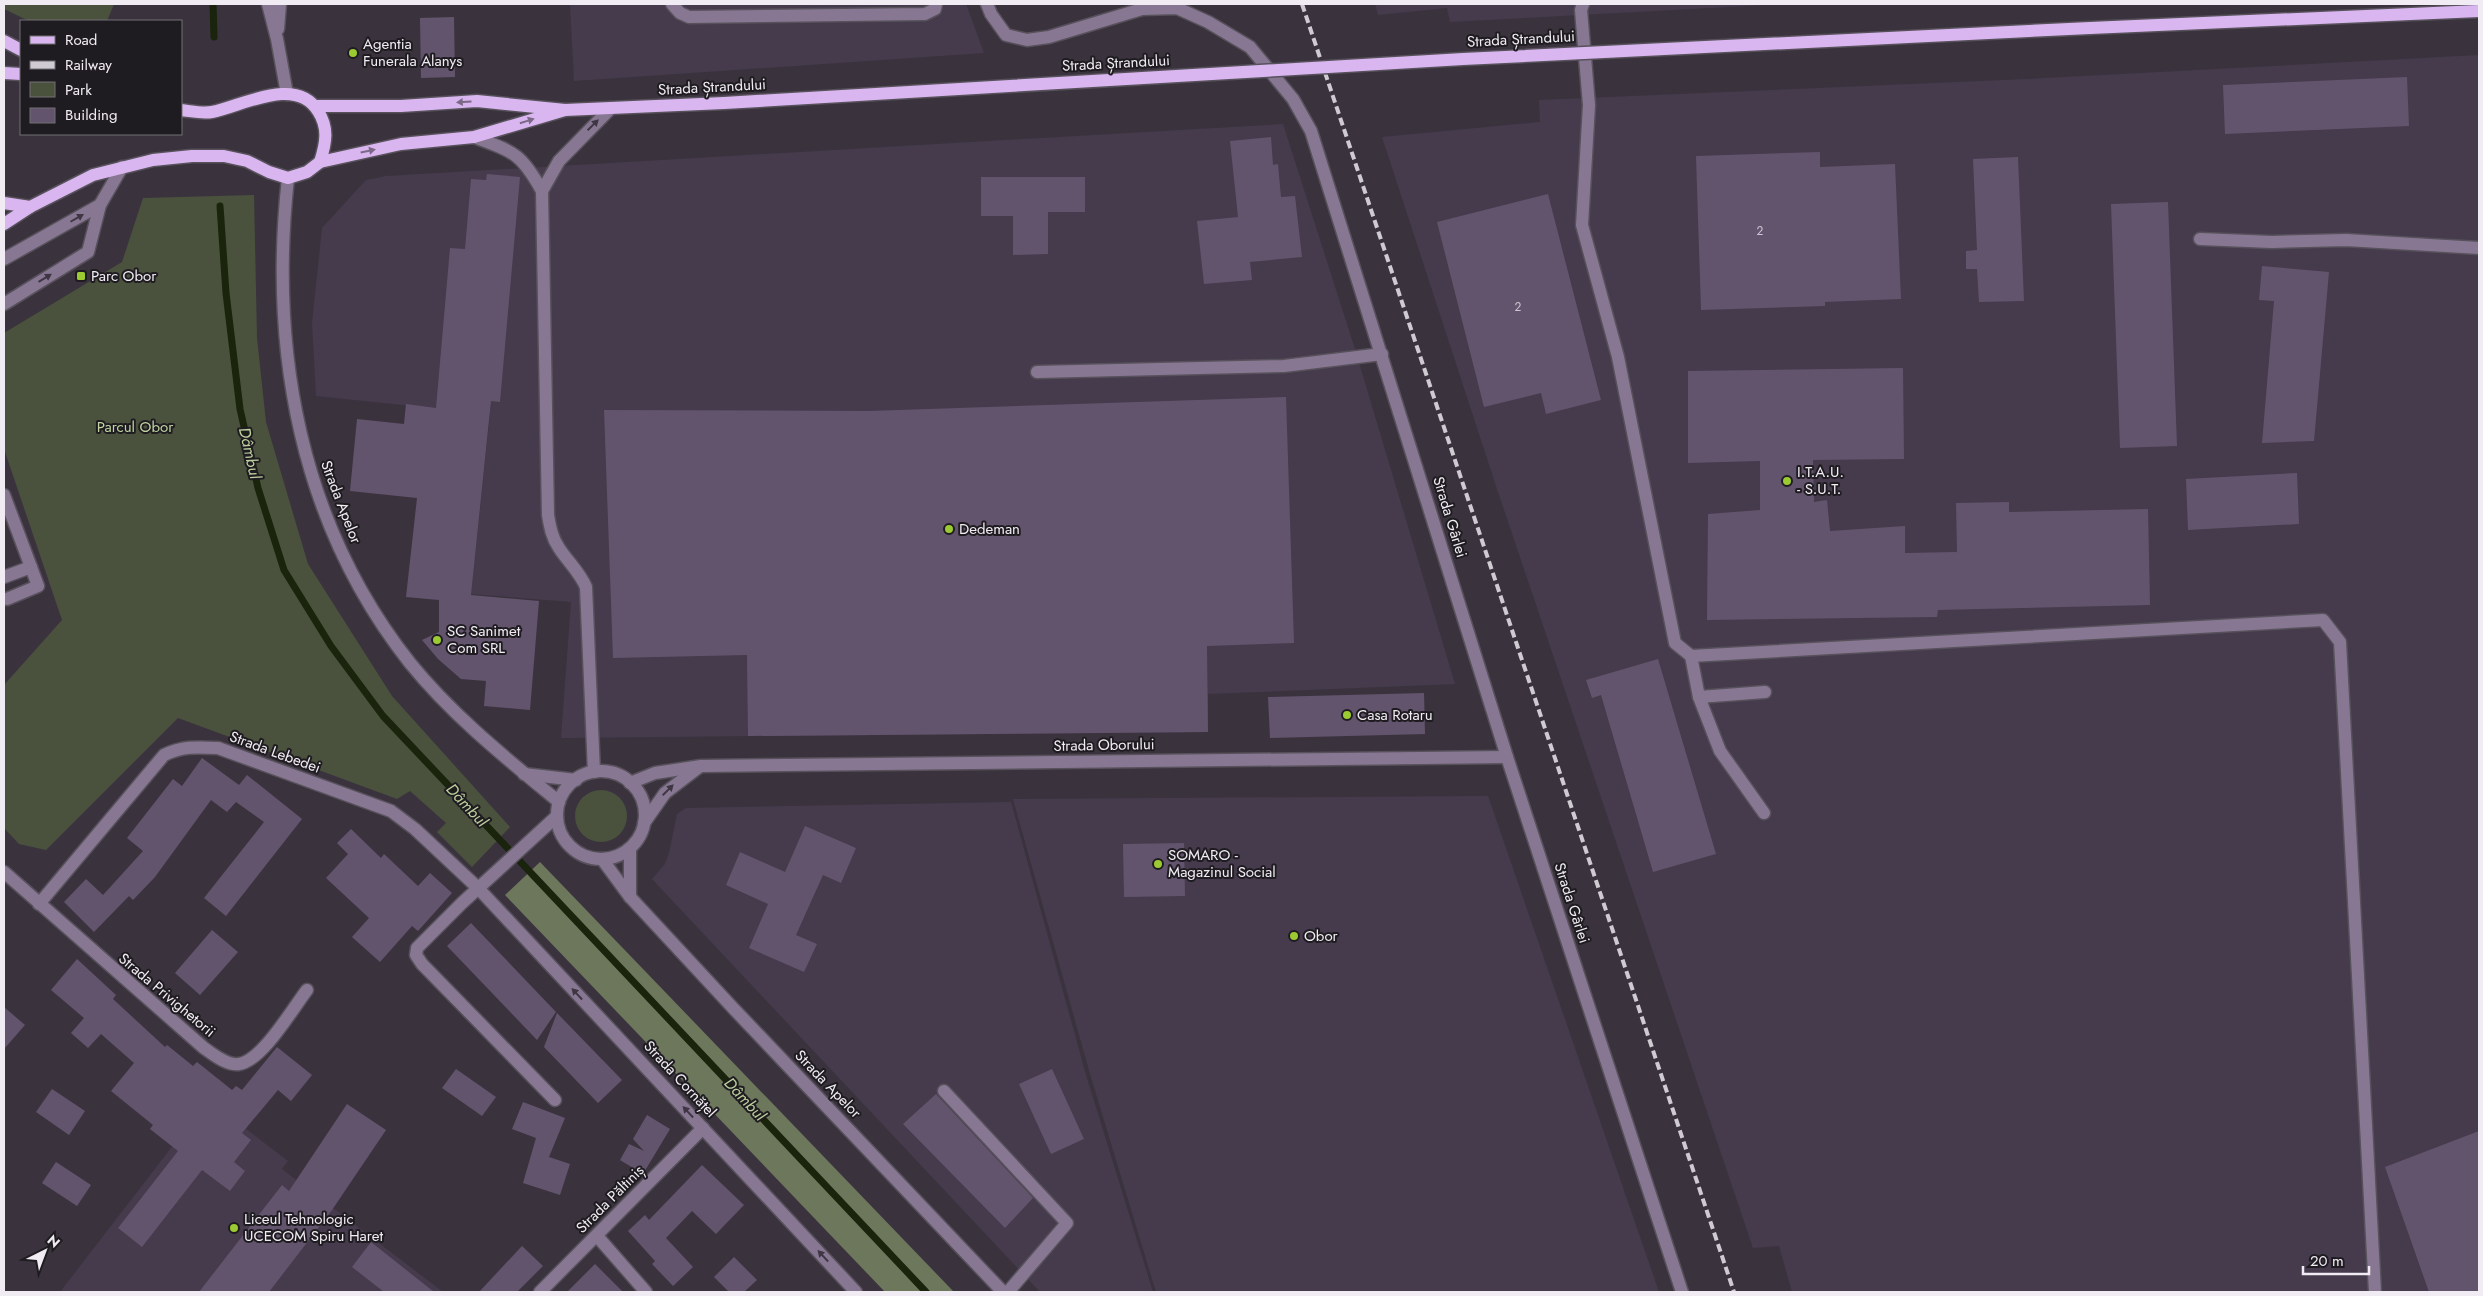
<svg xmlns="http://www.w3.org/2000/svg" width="2483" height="1296" font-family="Jost,sans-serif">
  <rect width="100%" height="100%" fill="#3a333e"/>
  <!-- built -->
  <g fill="#453b4c">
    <polygon points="570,4 966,4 984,53 574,81"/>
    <polygon points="1375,4 1787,4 1450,22 1447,8 1378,15"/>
    <polygon points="2479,55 2479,1292 1792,1292 1779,1246 1753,1248 1497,489 1382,137 1540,122 1539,100 2027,79"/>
    <polygon points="1283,124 1354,346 1455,684 1208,694 1208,732 561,738 571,602 471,594 490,414 316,396 312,323 322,228 366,180 386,176"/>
    <polygon points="1488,796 1659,1292 1156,1292 1090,1074 1013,799"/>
    <polygon points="1011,802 1086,1075 1153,1292 1040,1292 652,879 665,864 669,853 677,814 686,808"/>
    <polygon points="208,1100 288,1161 282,1169 443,1292 60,1292"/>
  </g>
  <!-- green -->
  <g fill="#4a523e">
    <polygon points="4,4 114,4 107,21 29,21 4,9"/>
    <polygon points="254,195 257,338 266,422 308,564 392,696 510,827 472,867 437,832 446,823 410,791 397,799 178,718 46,850 19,844 4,828 4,685 62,620 4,449 4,333 122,262 143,198"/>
    <circle cx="601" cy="816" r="26"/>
  </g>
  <!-- forest -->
  <polygon fill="#6c775c" points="540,862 954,1292 885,1292 505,895"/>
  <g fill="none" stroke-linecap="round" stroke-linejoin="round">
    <!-- stream -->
    <g stroke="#1a230b" stroke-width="7">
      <polyline points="213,4 214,37"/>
      <polyline points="220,206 226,293 240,409 258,488 284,570 331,646 383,716 926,1292"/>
    </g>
  </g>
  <!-- building -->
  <g fill="#63546d">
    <polygon points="454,17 455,77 421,78 420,18"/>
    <polygon points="2407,77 2409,126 2225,134 2223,85"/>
    <polygon points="1271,137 1273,165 1278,164 1281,197 1295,196 1302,257 1250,262 1252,280 1204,284 1197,221 1238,217 1230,141"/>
    <polygon points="1820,152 1820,167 1895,164 1901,299 1825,302 1825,306 1701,310 1696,156"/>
    <polygon points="2018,157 2024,301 1979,302 1977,269 1966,269 1966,251 1977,250 1973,159"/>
    <polygon points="487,174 520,177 500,402 491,401 471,595 539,601 530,710 484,706 486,681 461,679 438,659 422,640 439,632 439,600 406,597 417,498 350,491 357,419 404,424 406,404 436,408 450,248 465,249 471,179 486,180"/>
    <polygon points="981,177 1085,177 1085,212 1048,212 1048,254 1013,255 1013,216 981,216"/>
    <polygon points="1548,194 1601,400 1546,414 1541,393 1484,407 1437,222"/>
    <polygon points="2168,202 2177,446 2120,448 2111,204"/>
    <polygon points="2262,266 2329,272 2314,441 2262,443 2274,301 2259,300"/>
    <polygon points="1903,368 1904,459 1813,460 1814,502 1827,500 1830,531 1905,526 1905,553 1957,552 1956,503 2009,502 2009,512 2148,509 2150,605 1938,610 1937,617 1707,620 1708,514 1760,510 1760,461 1688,463 1688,371"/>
    <polygon points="1286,397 1294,643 1207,646 1208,732 748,736 747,655 613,658 604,410 869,411"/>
    <polygon points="2297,473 2299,524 2188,530 2186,479"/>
    <polygon points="1658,659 1716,854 1653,872 1601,695 1592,698 1586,680"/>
    <polygon points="1424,693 1425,734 1270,738 1268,697"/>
    <polygon points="202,758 239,785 247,775 302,819 226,916 204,898 264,822 236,802 227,812 211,800 155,877 133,900 129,896 94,932 64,902 86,879 103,895 143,851 127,838 173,779 182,786"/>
    <polygon points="805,826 856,848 841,883 823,875 796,935 817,944 804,972 749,948 768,904 726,885 740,852 785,872"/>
    <polygon points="351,829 381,858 384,854 418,886 430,873 452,893 418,931 412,926 380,962 352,937 369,918 326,878 348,854 337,843"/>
    <polygon points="1184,843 1185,896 1124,897 1123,844"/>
    <polygon points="471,923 556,1012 537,1040 447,946"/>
    <polygon points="212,930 238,952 200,995 175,973"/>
    <polygon points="77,959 116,995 113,999 165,1047 167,1045 193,1066 197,1062 232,1090 236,1086 242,1090 277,1047 312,1075 291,1101 278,1090 242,1133 251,1140 234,1162 245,1171 230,1191 202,1170 142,1247 118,1228 178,1151 150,1129 153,1125 111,1091 134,1063 101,1034 88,1048 71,1033 84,1018 51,990"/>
    <polygon points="4,1007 25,1025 4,1049"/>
    <polygon points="557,1013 622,1080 598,1103 544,1047"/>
    <polygon points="456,1069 496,1097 482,1116 442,1088"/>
    <polygon points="1052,1069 1084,1139 1051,1154 1019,1084"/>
    <polygon points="52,1089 85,1111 69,1135 36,1112"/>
    <polygon points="936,1094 1033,1198 1005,1228 903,1124"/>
    <polygon points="523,1102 565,1118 549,1157 570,1164 560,1195 523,1183 536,1138 512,1129"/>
    <polygon points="347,1104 386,1130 332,1210 269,1292 199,1292 282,1185 289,1191"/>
    <polygon points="647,1115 670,1129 643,1174 620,1160 629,1144 644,1151 633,1139"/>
    <polygon points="2479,1131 2479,1292 2429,1292 2385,1167"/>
    <polygon points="56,1162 91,1185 77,1206 42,1183"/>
    <polygon points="702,1165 744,1205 716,1234 692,1211 666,1238 693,1267 673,1286 652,1264 655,1261 628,1231 645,1215 649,1220"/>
    <polygon points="371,1242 434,1292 384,1292 352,1267"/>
    <polygon points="522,1246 543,1266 517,1292 479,1292"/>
    <polygon points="734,1257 757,1280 744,1292 729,1292 714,1277"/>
    <polygon points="595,1264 623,1292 567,1292"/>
  </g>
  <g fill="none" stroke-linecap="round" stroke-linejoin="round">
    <defs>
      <g id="minor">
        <polyline points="268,4 277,39 287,94"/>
        <polyline points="672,4 680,13 689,17 925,14 935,9 936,4"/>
        <polyline points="987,4 991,14 1006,35 1027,40 1049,37 1142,9 1177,8 1208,22 1250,47 1293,99 1311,131 1507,757 1682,1292"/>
        <polyline points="1583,4 1581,10 1589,105 1582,225 1618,357 1675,643 1691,656 2323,620 2340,642 2375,1292"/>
        <polyline points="278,29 280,4"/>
        <path d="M474,137C514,152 521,153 542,191L548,515C550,527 552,538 559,548C568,562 579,571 586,587L594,772"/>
        <path d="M288,178C269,350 300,524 410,663C453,716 507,759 559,802"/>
        <polyline points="542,191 559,161 611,108"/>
        <polyline points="2200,239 2272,242 2346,240 2479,248"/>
        <polyline points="4,259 100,205"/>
        <polyline points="4,304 88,252 100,205 122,167"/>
        <polyline points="1037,372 1284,366 1382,354"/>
        <polyline points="4,495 31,567 4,577"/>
        <polyline points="7,599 38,586 31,567"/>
        <polyline points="1691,656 1699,697 1720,751 1764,813"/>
        <polyline points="1699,697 1765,692"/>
        <circle cx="601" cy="815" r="44"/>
        <polyline points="524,774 576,780"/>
        <polyline points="630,783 655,773 701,766 1507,757"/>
        <polyline points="644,823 665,793 699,767"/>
        <polyline points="630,849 630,897"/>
        <polyline points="602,859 630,897 733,1008 1003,1292"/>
        <path d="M4,872L204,1048C213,1054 227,1066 239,1064C262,1061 293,1008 307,990"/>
        <path d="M39,904L164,755C183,746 197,747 218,748L391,811L415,829L478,888L856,1292"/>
        <polyline points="944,1091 1067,1223 1008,1292"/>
        <polyline points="555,1100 422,964 416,955 417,948 462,903 557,816"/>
        <polyline points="597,1236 646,1292"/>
        <polyline points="540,1292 703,1128"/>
      </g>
      <g id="major">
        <polyline points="2090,28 2479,11"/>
        <polyline points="4,41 21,50"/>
        <polyline points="4,73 21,74"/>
        <polyline points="315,106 401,106 477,101 565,110 724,103"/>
        <path d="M181,110C191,111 202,114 212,112C242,106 296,75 318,111C329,128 326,143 320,162"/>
        <polyline points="4,203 30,207 93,175 153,160 192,156 224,156 247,161 269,172 288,178 307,172 320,162 401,144 474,137 565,110"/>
        <polyline points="4,224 30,207"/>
      </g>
    </defs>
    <!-- minor casing -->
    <use href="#minor" stroke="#57515b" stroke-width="15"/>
    <!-- major casing -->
    <use href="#major" stroke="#57515b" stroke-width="15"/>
    <!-- minor -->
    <use href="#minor" stroke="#887793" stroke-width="12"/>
    <!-- major -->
    <use href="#major" stroke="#d9b6ef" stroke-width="12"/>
    <!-- rail -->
    <polyline stroke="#d0cbd3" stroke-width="4" stroke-dasharray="8 4" stroke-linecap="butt" points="1302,4 1734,1292"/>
    <defs>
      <polyline id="major-bridge" points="724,103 1463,59 2090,28"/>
    </defs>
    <!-- major-bridge casing -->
    <use href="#major-bridge" stroke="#57515b" stroke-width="15" stroke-linecap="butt"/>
    <!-- major-bridge -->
    <use href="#major-bridge" stroke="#d9b6ef" stroke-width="12"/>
  </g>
  <!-- one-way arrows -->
  <defs><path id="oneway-solid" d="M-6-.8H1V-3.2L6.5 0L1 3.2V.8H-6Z" transform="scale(1.25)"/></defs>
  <g fill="#7c6988">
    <use href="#oneway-solid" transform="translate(464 102) rotate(176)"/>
    <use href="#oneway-solid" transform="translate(527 121) rotate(-17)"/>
    <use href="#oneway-solid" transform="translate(368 151) rotate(-12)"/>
  </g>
  <g fill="#3e3743">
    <use href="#oneway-solid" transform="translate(593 125) rotate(-44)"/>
    <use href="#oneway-solid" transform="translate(77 218) rotate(-30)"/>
    <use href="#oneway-solid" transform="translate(45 278) rotate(-31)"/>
    <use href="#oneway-solid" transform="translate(668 790) rotate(-45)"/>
    <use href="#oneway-solid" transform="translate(577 994) rotate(-133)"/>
    <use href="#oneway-solid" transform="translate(688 1112) rotate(-133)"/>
    <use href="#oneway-solid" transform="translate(823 1256) rotate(-133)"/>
  </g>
  <!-- markers -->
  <g fill="#9cca32" stroke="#1f1c21" stroke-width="2">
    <circle cx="353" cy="53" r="5"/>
    <rect x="76" y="271" width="10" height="10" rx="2.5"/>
    <circle cx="1787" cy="481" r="5"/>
    <circle cx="949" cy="529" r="5"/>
    <circle cx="437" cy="640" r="5"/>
    <circle cx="1347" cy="715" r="5"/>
    <circle cx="1158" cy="864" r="5"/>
    <circle cx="1294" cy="936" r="5"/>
    <circle cx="234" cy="1228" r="5"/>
  </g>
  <g text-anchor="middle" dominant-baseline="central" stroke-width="4" stroke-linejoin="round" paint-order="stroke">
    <!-- number labels -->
    <g font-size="12" fill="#cec6d2">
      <text x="1760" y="231">2</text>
      <text x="1518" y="307">2</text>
    </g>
    <!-- street labels -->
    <g font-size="15" fill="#f1ecf3" stroke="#1f1c21">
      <text transform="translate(1521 39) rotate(-3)">Strada Ștrandului</text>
      <text transform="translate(1116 63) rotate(-3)">Strada Ștrandului</text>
      <text transform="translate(712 87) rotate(-3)">Strada Ștrandului</text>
      <text transform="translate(341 502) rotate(69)">Strada Apelor</text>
      <text transform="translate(1450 517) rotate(73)">Strada Gârlei</text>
      <text transform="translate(1104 745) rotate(-1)">Strada Oborului</text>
      <text transform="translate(275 752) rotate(20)">Strada Lebedei</text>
      <text transform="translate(1572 903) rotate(72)">Strada Gârlei</text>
      <text transform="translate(167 995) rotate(40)">Strada Privighetorii</text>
      <text transform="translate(680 1079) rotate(47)">Strada Cornățel</text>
      <text transform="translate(828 1084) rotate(46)">Strada Apelor</text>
      <text transform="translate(610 1199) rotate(-45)">Strada Păltiniș</text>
    </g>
    <!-- poi labels -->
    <g font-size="15" fill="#f1ecf3" stroke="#1f1c21" text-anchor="start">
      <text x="363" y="44">Agentia<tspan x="363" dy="17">Funerala Alanys</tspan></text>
      <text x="91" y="276">Parc Obor</text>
      <text x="1797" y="472">I.T.A.U.<tspan x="1797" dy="17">- S.U.T.</tspan></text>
      <text x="959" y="529">Dedeman</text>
      <text x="447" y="631">SC Sanimet<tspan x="447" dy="17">Com SRL</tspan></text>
      <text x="1357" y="715">Casa Rotaru</text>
      <text x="1168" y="855">SOMARO -<tspan x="1168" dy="17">Magazinul Social</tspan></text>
      <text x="1304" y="936">Obor</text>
      <text x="244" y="1219">Liceul Tehnologic<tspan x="244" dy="17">UCECOM Spiru Haret</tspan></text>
    </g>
    <!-- park labels -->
    <g font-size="15" fill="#c0d5a1" stroke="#1f1c21">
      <text x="135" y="427">Parcul Obor</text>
    </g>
    <!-- water labels -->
    <g font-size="16" font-style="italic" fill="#bcd09d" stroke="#1f1c21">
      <text transform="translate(250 453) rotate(77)">Dâmbul</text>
      <text transform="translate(467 805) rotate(47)">Dâmbul</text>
      <text transform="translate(745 1099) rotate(47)">Dâmbul</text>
    </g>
  </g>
  <!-- border -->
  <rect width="2483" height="1296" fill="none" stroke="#f1ecf3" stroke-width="10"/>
  <!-- legend -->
  <rect x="20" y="20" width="162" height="115" fill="#1f1c21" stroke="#736f75"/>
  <rect x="30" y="36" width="25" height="8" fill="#d9b6ef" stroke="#736f75"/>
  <text x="65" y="45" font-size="15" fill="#f1ecf3">Road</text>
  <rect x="30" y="61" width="25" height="8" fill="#d0cbd3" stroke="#736f75"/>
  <text x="65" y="70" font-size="15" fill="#f1ecf3">Railway</text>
  <rect x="30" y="82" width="25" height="15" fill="#4a523e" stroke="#736f75"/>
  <text x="65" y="95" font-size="15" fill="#f1ecf3">Park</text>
  <rect x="30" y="108" width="25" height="15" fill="#63546d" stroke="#736f75"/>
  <text x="65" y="120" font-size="15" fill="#f1ecf3">Building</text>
  <!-- north arrow -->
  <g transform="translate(45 1251) rotate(42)" stroke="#1f1c21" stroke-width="4" paint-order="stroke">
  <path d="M0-4L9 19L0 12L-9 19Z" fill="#f1ecf3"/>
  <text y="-8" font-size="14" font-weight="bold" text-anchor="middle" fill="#f1ecf3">N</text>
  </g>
  <!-- scale -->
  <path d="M2303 1266v8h66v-8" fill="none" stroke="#f1ecf3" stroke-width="2.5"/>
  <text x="2310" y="1266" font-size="15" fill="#f1ecf3" stroke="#1f1c21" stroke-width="4" paint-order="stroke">20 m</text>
</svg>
